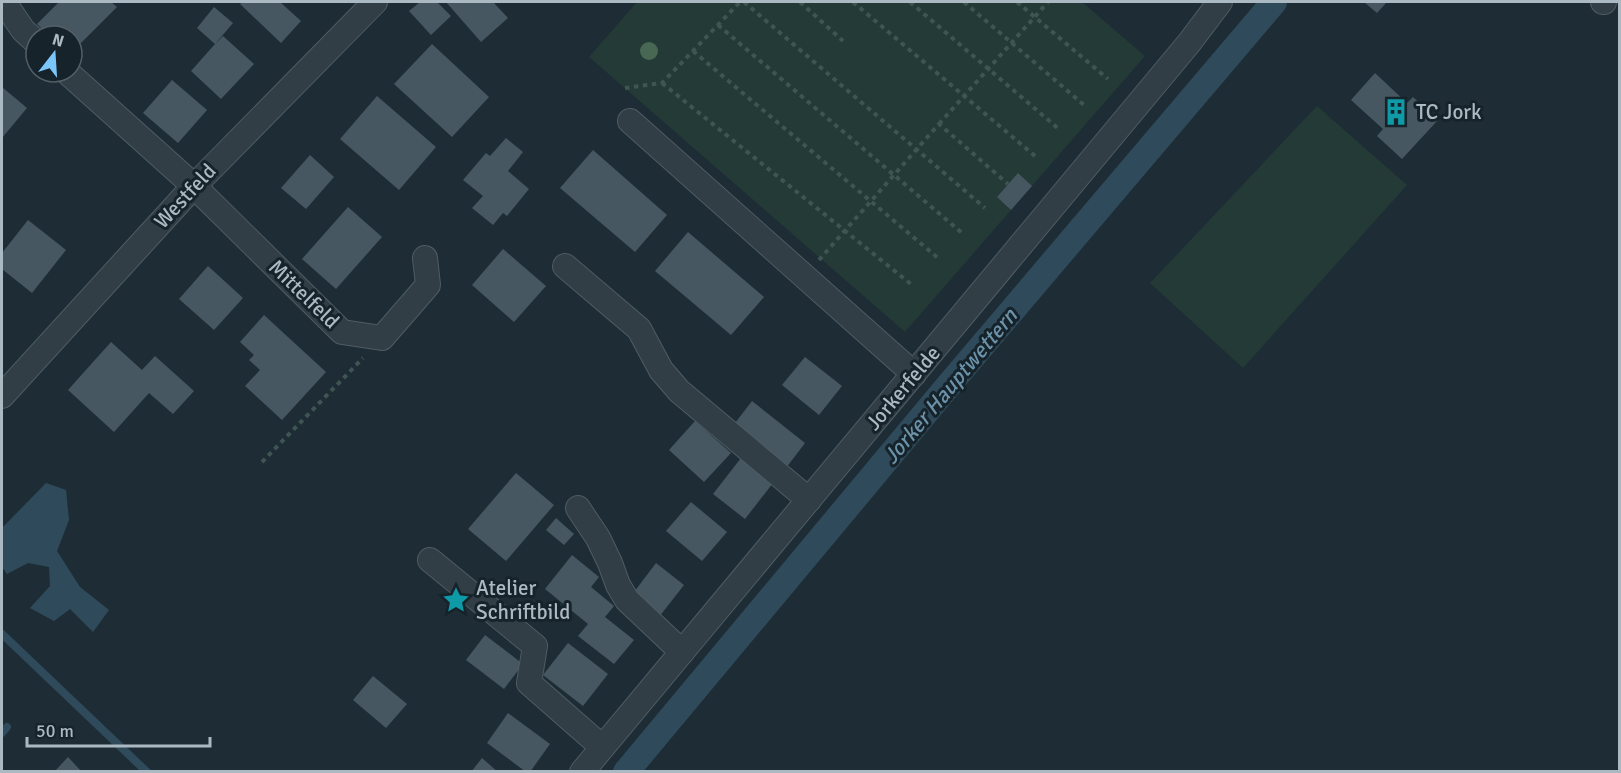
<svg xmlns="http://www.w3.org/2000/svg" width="1621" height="773" font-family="Signika,sans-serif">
  <rect width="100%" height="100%" fill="#1e2d35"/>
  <!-- green -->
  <g fill="#233a36">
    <polygon points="637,2 1082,2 1145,56 905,332 589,57"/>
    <polygon points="1317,106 1407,185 1243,368 1150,283"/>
  </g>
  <!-- water -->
  <polygon fill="#2f4b5b" points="46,483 66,490 69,520 57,551 80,587 109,610 93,632 70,609 54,621 30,608 50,586 49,567 28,563 7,574 2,567 2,528"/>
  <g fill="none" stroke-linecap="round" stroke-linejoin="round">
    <!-- stream -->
    <g stroke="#2f4b5b" stroke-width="8">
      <polyline points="2,634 147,772"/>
      <polyline points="2,733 7,727"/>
    </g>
    <!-- canal -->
    <polyline stroke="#2f4b5b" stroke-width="26" points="626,772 953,380 1274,2"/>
  </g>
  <!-- building -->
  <g fill="#465761">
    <polygon points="59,2 111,2 117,7 72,52 72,36 49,36 37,24"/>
    <polygon points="243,2 280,2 301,21 281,43 240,4"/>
    <polygon points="420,2 437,2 451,16 431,35 409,11"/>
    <polygon points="446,2 493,2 508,18 481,42"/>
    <polygon points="1364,2 1387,2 1377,13"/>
    <polygon points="214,7 233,23 215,44 223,36 254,64 221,99 191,71 215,44 197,28"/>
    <polygon points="432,44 489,97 452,137 394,84"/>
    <polygon points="1375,73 1407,103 1413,97 1438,120 1402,159 1377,136 1383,129 1351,100"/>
    <polygon points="172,80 207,110 178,143 143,113"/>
    <polygon points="2,87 27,108 2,138"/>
    <polygon points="377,96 436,147 399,190 340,139"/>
    <polygon points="506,138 523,152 508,171 529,189 507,216 503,213 493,225 472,208 483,196 463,180 486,153 490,156"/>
    <polygon points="593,150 667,215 635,252 560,188"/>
    <polygon points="310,155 334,177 306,209 281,188"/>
    <polygon points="1018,173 1032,186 1011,210 997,197"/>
    <polygon points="348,207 382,237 336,289 302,259"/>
    <polygon points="28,220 66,250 32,293 2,269 2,253"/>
    <polygon points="688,232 764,297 731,335 655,271"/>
    <polygon points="503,249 546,286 514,322 472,285"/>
    <polygon points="208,266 243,298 214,330 179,299"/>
    <polygon points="264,315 326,372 282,420 245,386 260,370 249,360 254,355 240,342"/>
    <polygon points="111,342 142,370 155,356 194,391 173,414 149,393 114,432 68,390"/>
    <polygon points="805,357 842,386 819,415 782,385"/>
    <polygon points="752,401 805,443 786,468 732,427"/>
    <polygon points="695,421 731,453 704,482 669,450"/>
    <polygon points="741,458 773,483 745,519 713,494"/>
    <polygon points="516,473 554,505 506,561 468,529"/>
    <polygon points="691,502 727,532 702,561 666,531"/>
    <polygon points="556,518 574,534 564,545 546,530"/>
    <polygon points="572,555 599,577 591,587 614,606 605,617 634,640 614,664 578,636 588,624 545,589"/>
    <polygon points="656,563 684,585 659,617 631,596"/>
    <polygon points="485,635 523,664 504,689 466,660"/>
    <polygon points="568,643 608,674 583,706 543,675"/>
    <polygon points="373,676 407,704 386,728 353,700"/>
    <polygon points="508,713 550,744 530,772 526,772 487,743"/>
    <polygon points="68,757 82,772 54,772"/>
    <polygon points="482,758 498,772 471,772"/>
  </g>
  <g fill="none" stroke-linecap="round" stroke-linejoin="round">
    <defs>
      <g id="minor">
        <polyline points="4,2 23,30 36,42"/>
        <polyline points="1603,2 1604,2"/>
        <polyline points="67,72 194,186 342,332 382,338 428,285 425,258"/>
        <polyline points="630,121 914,374"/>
        <polyline points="565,266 639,329 661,370 679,391 809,500"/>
        <polyline points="2,396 194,186 375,2"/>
        <polyline points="578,508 598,538 610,563 618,585 627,600 682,652"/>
        <polyline points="430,560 535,646 529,683 602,747"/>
        <polyline points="582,772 1189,43 1220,2"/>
      </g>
    </defs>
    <!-- minor casing -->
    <use href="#minor" stroke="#4f5c64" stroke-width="26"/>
    <!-- path -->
    <g stroke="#3f5553" stroke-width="4" stroke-dasharray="4.5 4.5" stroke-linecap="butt">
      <polyline points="744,2 985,208"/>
      <polyline points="800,2 843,41"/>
      <polyline points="853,2 1035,156"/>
      <polyline points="910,2 1060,130"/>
      <polyline points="964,2 1084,105"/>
      <polyline points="1017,2 1108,79"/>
      <polyline points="718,25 962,233"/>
      <polyline points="693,51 938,258"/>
      <polyline points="662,83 912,285"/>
      <polyline points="625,88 662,83 740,2"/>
      <polyline points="939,124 1048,2"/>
      <polyline points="819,260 939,124 1008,184"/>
      <polyline points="262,462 363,358"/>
    </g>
    <!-- minor -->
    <use href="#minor" stroke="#313e46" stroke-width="24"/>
  </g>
  <!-- trees -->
  <circle fill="#486853" cx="649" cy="51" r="9"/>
  <!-- icons -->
  <defs>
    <symbol id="building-bare" viewBox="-9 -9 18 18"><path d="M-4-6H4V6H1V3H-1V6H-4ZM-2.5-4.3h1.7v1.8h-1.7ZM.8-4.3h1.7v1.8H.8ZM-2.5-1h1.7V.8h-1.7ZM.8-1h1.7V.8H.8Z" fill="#0f9aa8" stroke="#17232a" stroke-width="2.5" paint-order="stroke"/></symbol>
    <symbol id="sight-bare" viewBox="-9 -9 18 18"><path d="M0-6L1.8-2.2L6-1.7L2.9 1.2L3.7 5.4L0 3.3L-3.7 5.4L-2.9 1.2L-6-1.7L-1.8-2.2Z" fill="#0f9aa8" stroke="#17232a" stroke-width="2.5" paint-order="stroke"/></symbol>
  </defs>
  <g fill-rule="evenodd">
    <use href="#building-bare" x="1377" y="93" width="38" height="38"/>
    <use href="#sight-bare" x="437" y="581" width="38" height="38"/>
  </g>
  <g text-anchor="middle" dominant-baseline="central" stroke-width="6" stroke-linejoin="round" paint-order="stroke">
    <!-- poi labels -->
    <g font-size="21" fill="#abb9c3" stroke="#17232a" text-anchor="start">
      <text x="1416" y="112">TC Jork</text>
      <text x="476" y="588">Atelier<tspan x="476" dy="24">Schriftbild</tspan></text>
    </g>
    <!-- street labels -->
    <g font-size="21" fill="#abb9c3" stroke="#17232a">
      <text transform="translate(185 196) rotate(-47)">Westfeld</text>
      <text transform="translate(304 294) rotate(44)">Mittelfeld</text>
      <text transform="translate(903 388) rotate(-50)">Jorkerfelde</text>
    </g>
    <!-- water labels -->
    <g font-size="22" font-style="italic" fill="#6b92a8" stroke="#17232a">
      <text transform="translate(950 386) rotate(-50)">Jorker Hauptwettern</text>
    </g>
  </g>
  <!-- border -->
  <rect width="1621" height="773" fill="none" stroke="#abb9c3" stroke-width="6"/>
  <!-- north arrow -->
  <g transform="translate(54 54) rotate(17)"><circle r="28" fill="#17232a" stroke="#525f67" stroke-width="1.5"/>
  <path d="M0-4.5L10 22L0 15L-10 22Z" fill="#7ac5f9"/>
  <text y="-9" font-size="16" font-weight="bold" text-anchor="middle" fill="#abb9c3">N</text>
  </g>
  <!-- scale -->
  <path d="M27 737v9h183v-9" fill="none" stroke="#abb9c3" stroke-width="3"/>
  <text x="36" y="737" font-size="18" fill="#abb9c3" stroke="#17232a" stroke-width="4.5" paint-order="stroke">50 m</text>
</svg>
